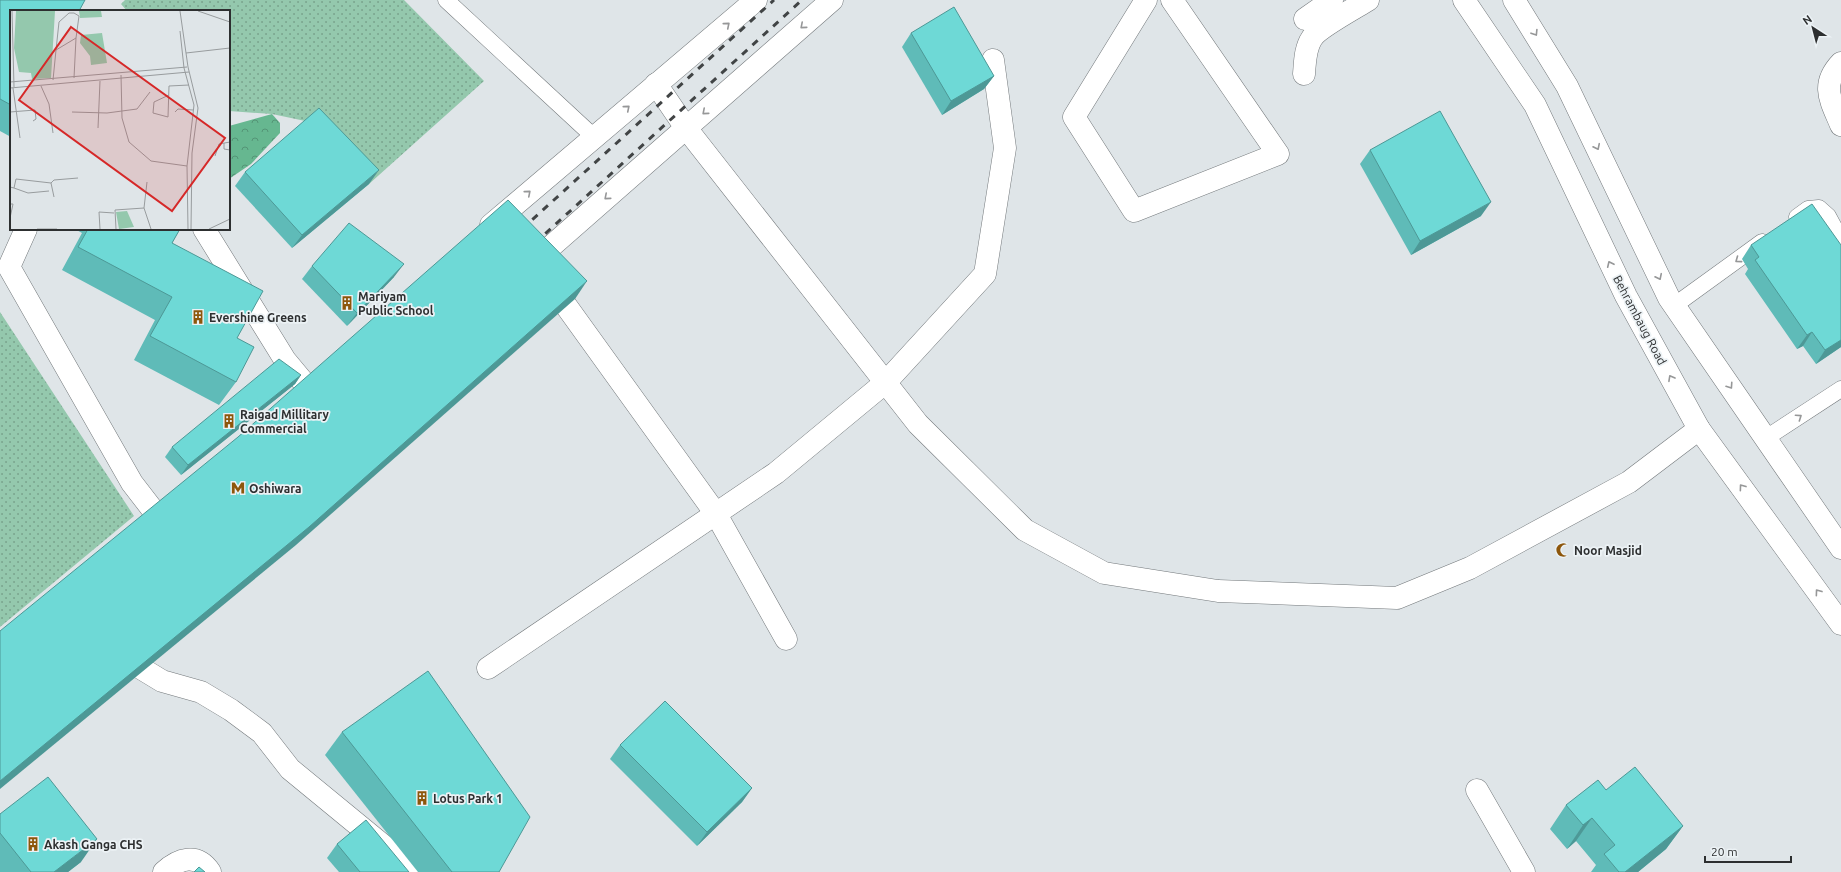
<svg xmlns="http://www.w3.org/2000/svg" width="1841" height="872" font-family="Ubuntu,sans-serif">
  <defs>
    <pattern id="green-dots" width="8" height="8" patternUnits="userSpaceOnUse"><rect width="8" height="8" fill="#94c8ad"/><path d="M2 2h.1M6 6h.1" fill="none" stroke="#79a38d" stroke-width="1.8" stroke-linecap="round"/></pattern>
    <pattern id="forest-crowns" width="20" height="18" patternUnits="userSpaceOnUse"><rect width="20" height="18" fill="#66b790"/><path d="M2 6a3 3 0 1 1 6 0M12 15a3 3 0 1 1 6 0" fill="none" stroke="#549576"/></pattern>
  </defs>
  <rect width="100%" height="100%" fill="#dfe5e8"/>
  <!-- green -->
  <g fill="url(#green-dots)">
    <polygon points="125,0 404,0 484,81 369,184 310,122 272,114 229,111 229,11 127,11 121,4"/>
    <polygon points="0,312 134,516 0,627"/>
  </g>
  <!-- forest -->
  <polygon fill="url(#forest-crowns)" points="272,114 280,123 280,133 251,164 229,179 229,126"/>
  <g fill="none" stroke-linecap="round" stroke-linejoin="round">
    <defs>
      <g id="service">
        <polyline points="446,0 594,137"/>
        <polyline points="1797,217 1808,209 1819,208 1828,216 1841,240"/>
        <polyline points="1675,305 1762,242"/>
        <polyline points="1766,438 1841,389"/>
      </g>
      <g id="minor">
        <polyline points="1146,0 1074,117 1134,211 1278,154 1172,0"/>
        <polyline points="1305,19 1332,0"/>
        <path d="M1841,63C1820,85 1831,101 1841,125"/>
        <path d="M1304,74C1305,62 1305,48 1312,38C1318,28 1357,7 1368,0"/>
        <polyline points="656,84 686,128 918,424 1025,530 1104,573 1218,591 1397,598 1470,568 1629,482 1699,429"/>
        <polyline points="26,229 9,267 132,483 159,518"/>
        <polyline points="204,229 285,360 305,384"/>
        <polyline points="549,282 716,514 786,639"/>
        <polyline points="121,652 134,664 162,681 201,692 231,710 262,733 290,769 402,861 410,872"/>
        <polyline points="488,668 776,473 886,382 985,274 1005,148 993,60"/>
        <polyline points="1477,790 1524,872"/>
        <path d="M164,872C178,859 197,852 210,872"/>
      </g>
      <g id="secondary">
        <polyline points="491,225 756,0"/>
        <polyline points="531,264 832,0"/>
      </g>
      <g id="primary">
        <polyline points="1464,0 1535,105 1626,296 1699,429 1841,624"/>
        <polyline points="1514,0 1567,86 1669,298 1841,548"/>
      </g>
    </defs>
    <!-- service casing -->
    <use href="#service" stroke="#73787b" stroke-width="17"/>
    <!-- minor casing -->
    <use href="#minor" stroke="#73787b" stroke-width="23"/>
    <!-- secondary casing -->
    <use href="#secondary" stroke="#73787b" stroke-width="23"/>
    <!-- primary casing -->
    <use href="#primary" stroke="#73787b" stroke-width="23"/>
    <!-- service -->
    <use href="#service" stroke="#fff" stroke-width="16"/>
    <!-- minor -->
    <use href="#minor" stroke="#fff" stroke-width="22"/>
    <!-- secondary -->
    <use href="#secondary" stroke="#fff" stroke-width="22"/>
    <!-- primary -->
    <use href="#primary" stroke="#fff" stroke-width="22"/>
    <!-- rail -->
    <g stroke="#414445" stroke-width="3" stroke-dasharray="7 7" stroke-linecap="butt">
      <polyline points="522,229 774,0"/>
      <polyline points="535,243 802,0"/>
    </g>
  </g>
  <!-- wall -->
  <g fill="#5fbbb8">
    <polygon points="0,0 11,11 11,137 0,131"/>
    <polygon points="911,33 994,76 984,89 942,115 902,47"/>
    <polygon points="1370,150 1481,216 1411,255 1360,164"/>
    <polygon points="245,172 369,184 292,248 235,186"/>
    <polygon points="75,229 180,229 172,243 237,338 236,382 219,405 134,360 155,320 62,270 82,233"/>
    <polygon points="1751,245 1841,245 1841,347 1816,364 1803,346 1797,349 1745,274 1748,269 1742,259"/>
    <polygon points="312,266 394,277 347,326 302,279"/>
    <polygon points="301,375 295,384 181,475 165,457 172,447"/>
    <polygon points="342,732 499,872 418,872 325,755"/>
    <polygon points="620,745 752,788 742,802 697,846 610,759"/>
    <polygon points="1606,790 1683,826 1666,849 1638,872 1591,872 1596,865 1576,841 1567,849 1550,829 1566,805"/>
    <polygon points="0,814 81,862 68,872 0,872"/>
    <polygon points="337,844 409,872 339,872 327,858"/>
  </g>
  <!-- shaded-wall -->
  <g fill="#4d9896">
    <polygon points="994,76 984,89 942,115 951,101"/>
    <polygon points="379,170 369,184 292,248 302,235"/>
    <polygon points="1491,202 1481,216 1411,255 1420,241"/>
    <polygon points="404,264 394,277 347,326 357,313"/>
    <polygon points="587,281 575,299 296,545 0,789 0,781"/>
    <polygon points="1812,332 1803,346 1797,349 1807,335"/>
    <polygon points="1841,340 1841,347 1816,364 1825,350"/>
    <polygon points="301,375 295,384 181,475 188,465"/>
    <polygon points="752,788 742,802 697,846 707,832"/>
    <polygon points="1592,818 1576,841 1567,849 1583,825"/>
    <polygon points="1683,826 1666,849 1638,872 1625,872"/>
    <polygon points="97,839 81,862 68,872 54,872"/>
  </g>
  <!-- building -->
  <g fill="#6ed9d6" stroke="#4d9896">
    <polygon points="0,0 85,0 79,11 11,11 11,105 0,99"/>
    <polygon points="954,7 994,76 951,101 911,33"/>
    <polygon points="319,108 379,170 302,235 245,172"/>
    <polygon points="1440,111 1491,202 1420,241 1370,150"/>
    <polygon points="508,200 587,281 309,527 0,781 0,631 238,437"/>
    <polygon points="1812,204 1841,245 1841,340 1825,350 1812,332 1807,335 1755,260 1759,257 1751,245"/>
    <polygon points="349,223 404,264 357,313 312,266"/>
    <polygon points="88,229 180,229 172,243 263,291 237,338 254,347 236,382 150,336 172,297 78,247"/>
    <polygon points="279,359 301,375 188,465 172,447"/>
    <polygon points="428,671 530,817 499,872 452,872 342,732"/>
    <polygon points="665,701 752,788 707,832 620,745"/>
    <polygon points="1635,767 1683,826 1625,872 1619,872 1604,854 1615,845 1592,818 1583,825 1566,805 1598,780 1606,790"/>
    <polygon points="48,777 97,839 54,872 31,872 0,833 0,814"/>
    <polygon points="366,820 409,872 360,872 337,844"/>
    <polygon points="199,867 205,872 194,872"/>
  </g>
  <!-- one-way arrows -->
  <defs><path id="oneway-chevron" d="M-2-3.5L2.5 0L-2 3.5" fill="none" stroke-width="1.6" stroke-linecap="round" stroke-linejoin="round"/></defs>
  <g stroke="#969798">
    <use href="#oneway-chevron" transform="translate(727 25) rotate(-40)"/>
    <use href="#oneway-chevron" transform="translate(803 26) rotate(139)"/>
    <use href="#oneway-chevron" transform="translate(1535 33) rotate(58)"/>
    <use href="#oneway-chevron" transform="translate(627 108) rotate(-40)"/>
    <use href="#oneway-chevron" transform="translate(705 112) rotate(139)"/>
    <use href="#oneway-chevron" transform="translate(1597 147) rotate(64)"/>
    <use href="#oneway-chevron" transform="translate(528 193) rotate(-41)"/>
    <use href="#oneway-chevron" transform="translate(607 197) rotate(139)"/>
    <use href="#oneway-chevron" transform="translate(1738 260) rotate(144)"/>
    <use href="#oneway-chevron" transform="translate(1610 264) rotate(-115)"/>
    <use href="#oneway-chevron" transform="translate(1659 277) rotate(64)"/>
    <use href="#oneway-chevron" transform="translate(1671 378) rotate(-119)"/>
    <use href="#oneway-chevron" transform="translate(1730 386) rotate(56)"/>
    <use href="#oneway-chevron" transform="translate(1799 417) rotate(-34)"/>
    <use href="#oneway-chevron" transform="translate(1742 487) rotate(-126)"/>
    <use href="#oneway-chevron" transform="translate(1818 592) rotate(-126)"/>
  </g>
  <!-- icons -->
  <defs>
    <symbol id="building-bare" viewBox="-9 -9 18 18"><path d="M-4-6H4V6H1V3H-1V6H-4ZM-2.5-4.3h1.7v1.8h-1.7ZM.8-4.3h1.7v1.8H.8ZM-2.5-1h1.7V.8h-1.7ZM.8-1h1.7V.8H.8Z" fill="#8d560b" stroke="#ecf2f5" stroke-width="2.5" paint-order="stroke"/></symbol>
    <symbol id="metro-bare" viewBox="-9 -9 18 18"><path d="M-5.5 5V-5H-3L0 0L3-5H5.5V5H3V-.5L0 4L-3-.5V5Z" fill="#8d560b" stroke="#ecf2f5" stroke-width="2.5" paint-order="stroke"/></symbol>
    <symbol id="mosque-bare" viewBox="-9 -9 18 18"><path d="M3.5-4.9A6 6 0 1 0 3.5 4.9A5 5 0 1 1 3.5-4.9Z" fill="#8d560b" stroke="#ecf2f5" stroke-width="2.5" paint-order="stroke"/></symbol>
  </defs>
  <g fill-rule="evenodd">
    <use href="#building-bare" x="337" y="293" width="20" height="20"/>
    <use href="#building-bare" x="188" y="307" width="20" height="20"/>
    <use href="#building-bare" x="219" y="411" width="20" height="20"/>
    <use href="#metro-bare" x="228" y="478" width="20" height="20"/>
    <use href="#mosque-bare" x="1553" y="540" width="20" height="20"/>
    <use href="#building-bare" x="412" y="788" width="20" height="20"/>
    <use href="#building-bare" x="23" y="834" width="20" height="20"/>
  </g>
  <g text-anchor="middle" dominant-baseline="central" stroke-width="3.5" stroke-linejoin="round" paint-order="stroke">
    <!-- poi labels -->
    <g font-size="12" font-weight="bold" fill="#2d2f30" stroke="#ecf2f5" text-anchor="start">
      <text x="358" y="296">Mariyam<tspan x="358" dy="14">Public School</tspan></text>
      <text x="209" y="317">Evershine Greens</text>
      <text x="240" y="414">Raigad Millitary<tspan x="240" dy="14">Commercial</tspan></text>
      <text x="249" y="488">Oshiwara</text>
      <text x="1574" y="550">Noor Masjid</text>
      <text x="433" y="798">Lotus Park 1</text>
      <text x="44" y="844">Akash Ganga CHS</text>
    </g>
    <!-- street labels -->
    <g font-size="12" fill="#2d2f30" stroke="#ecf2f5">
      <text transform="translate(1640 320) rotate(62)">Behrambaug Road</text>
    </g>
  </g>
  <!-- overview -->
  <g transform="translate(10 10)">
    <rect width="220" height="220" fill="#dfe5e8"/>
    <path d="M6,1H45L41,68L22,69L21,63L9,62L4,38ZM69,1H91L92,7L70,8ZM92,23L97,53L81,55L80,46L70,33L71,25ZM117,201L124,217L109,219L106,202Z" fill="#94c8ad"/>
    <path fill="none" stroke="#989c9e" stroke-width="1" d="M2,1L4,77M170,1L178,57L188,98L182,143L181,219M188,1L220,12M170,21L174,58L184,95L177,156L178,219M46,40L49,12L59,3H64L69,6L66,28M176,43L220,38M111,65L112,108L119,132L141,151L177,156M43,70L46,40L66,28L64,68M0,72L177,57M31,76L39,94L43,123M0,78L179,62M3,78L10,128M159,85L144,92L143,103L158,107L159,76L179,75M0,102L25,100L26,109L23,111M62,102L97,103L127,99L140,82M165,102L168,99L183,100M88,118L90,71M214,133V139L220,140M205,146L209,134L220,132M137,172L134,198L141,219M41,173L44,187M0,177L4,178L6,169L41,173L44,170L68,168M4,178L18,183L39,181M0,194H3L0,208M27,219H47M90,219L89,202L104,203M106,219L105,200L134,198M199,219L220,209"/>
    <path fill="#d62828" fill-opacity="0.15" stroke="#d62828" stroke-width="2" d="M61,17L215,128L162,201L9,90Z"/>
    <rect width="220" height="220" fill="none" stroke="#2d2f30" stroke-width="2"/>
  </g>
  <!-- north arrow -->
  <g transform="translate(1813 28) rotate(324)" stroke="#ecf2f5" stroke-width="3" paint-order="stroke">
  <path d="M0-3L7 15L0 10L-7 15Z" fill="#2d2f30"/>
  <text y="-6" font-size="11" font-weight="bold" text-anchor="middle" fill="#2d2f30">N</text>
  </g>
  <!-- scale -->
  <path d="M1705 856v6h86v-6" fill="none" stroke="#2d2f30" stroke-width="2"/>
  <text x="1711" y="856" font-size="12" fill="#2d2f30" stroke="#ecf2f5" stroke-width="3" paint-order="stroke">20 m</text>
</svg>
